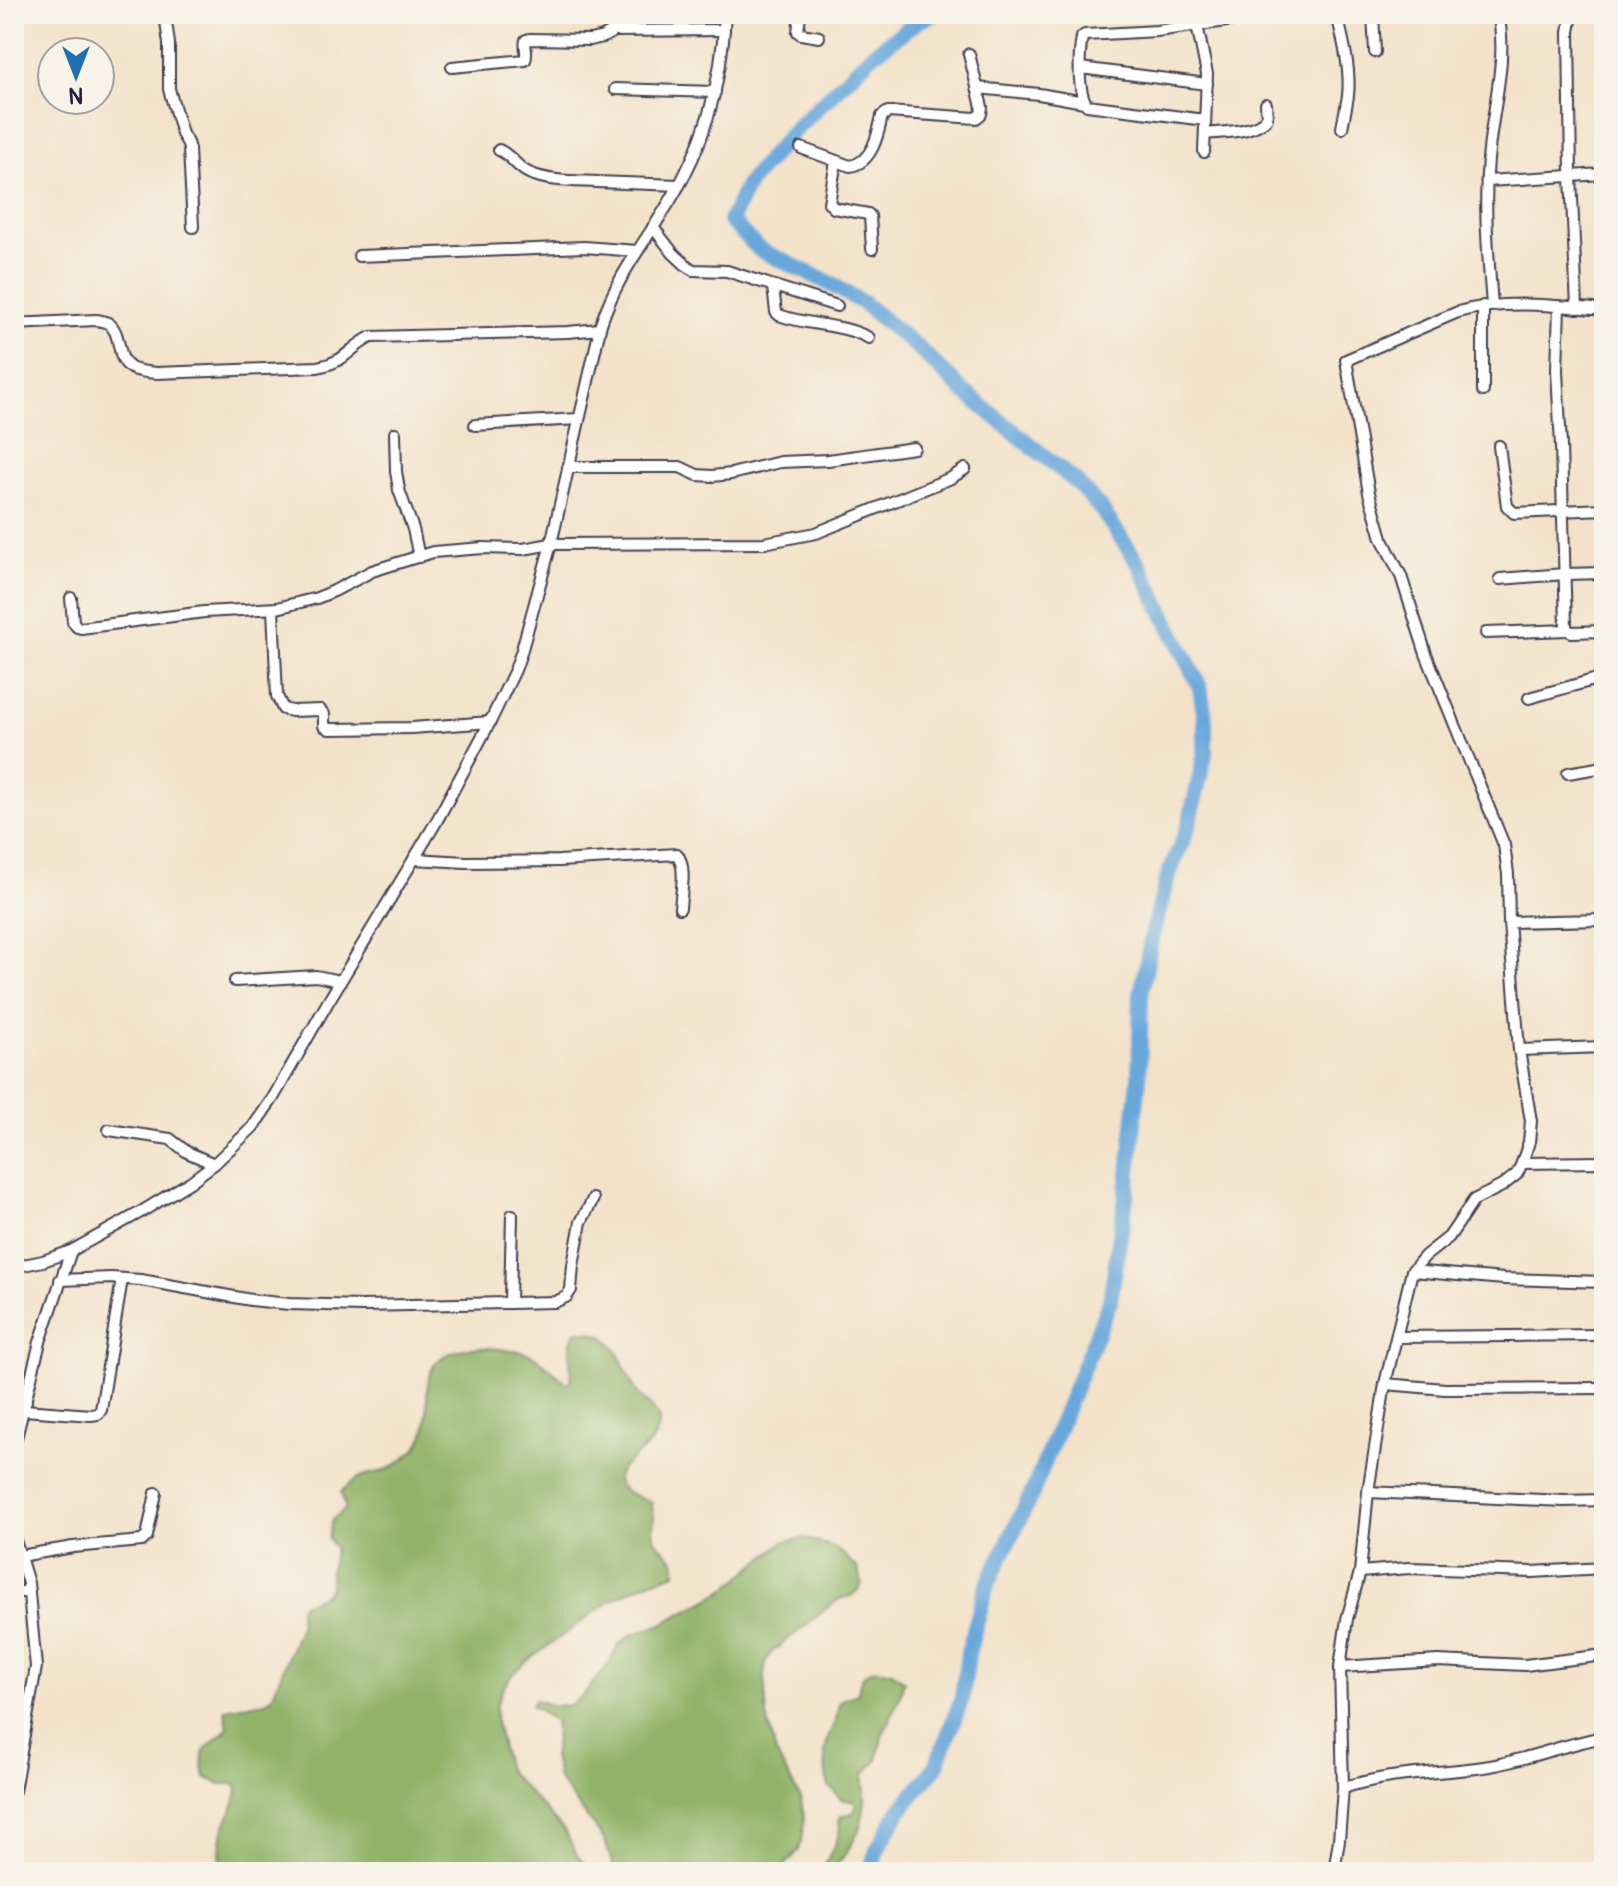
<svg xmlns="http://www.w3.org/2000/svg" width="1618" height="1886" font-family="Pangolin,sans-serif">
  <rect width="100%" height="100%" fill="#f7f3e8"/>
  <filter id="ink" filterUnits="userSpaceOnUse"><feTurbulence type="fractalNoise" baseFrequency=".0125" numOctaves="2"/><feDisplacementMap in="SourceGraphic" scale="16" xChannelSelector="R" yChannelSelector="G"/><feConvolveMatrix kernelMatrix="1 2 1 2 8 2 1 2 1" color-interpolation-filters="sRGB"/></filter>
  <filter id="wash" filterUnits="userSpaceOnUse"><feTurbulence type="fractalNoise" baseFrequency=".006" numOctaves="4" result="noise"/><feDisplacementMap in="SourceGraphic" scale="32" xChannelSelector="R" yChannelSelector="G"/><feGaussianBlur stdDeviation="1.8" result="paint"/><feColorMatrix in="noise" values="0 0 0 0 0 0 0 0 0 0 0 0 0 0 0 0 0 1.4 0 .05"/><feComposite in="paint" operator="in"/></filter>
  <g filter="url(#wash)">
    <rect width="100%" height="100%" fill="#f3e2c9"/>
    <!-- forest -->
    <g fill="#90b368" stroke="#596a52" stroke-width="2">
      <path d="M577,1331C620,1329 619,1364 637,1392C646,1406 666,1411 657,1433C649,1451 618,1464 617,1479C617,1492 641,1497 651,1502L654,1517L653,1531L655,1540L675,1562L676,1573L646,1583L610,1601L526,1662L512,1675L503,1688L496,1705L495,1718L507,1770L564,1830L578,1857L587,1865L591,1872H222C220,1858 219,1845 223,1831C228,1816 238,1803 238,1787L235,1784H220L205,1777C197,1741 209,1751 228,1728L225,1709L265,1702L272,1697L300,1626L299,1610L302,1604L323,1595L330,1588V1571L335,1548L328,1538L333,1519L346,1508L341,1492C347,1486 357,1478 366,1475C371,1473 378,1473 384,1471C395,1466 416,1452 421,1441C432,1421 423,1395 430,1374C440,1343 486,1346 511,1351C517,1351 524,1352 529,1354C544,1360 554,1375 568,1383L571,1381C572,1364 565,1344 577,1331Z"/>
      <polygon points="805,1538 833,1547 844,1555 857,1568 862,1584 860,1588 853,1595 836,1601 772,1652 766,1660 764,1676 767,1717 776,1753 801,1800 804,1815 803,1835 799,1850 779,1872 615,1872 605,1841 558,1779 553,1757 556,1740 554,1721 531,1705 535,1700 555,1706 570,1705 583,1695 606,1668 618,1646 631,1635 660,1625 723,1591 783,1542"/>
      <path d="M877,1669L892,1672L904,1681L899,1699L882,1737L877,1761L864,1774C863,1783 866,1792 865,1801C862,1834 851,1846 832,1872H823C826,1854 844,1839 839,1820L841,1816L853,1813L856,1808L855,1802L841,1799L829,1787L826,1774L825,1752L829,1734L836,1720L839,1704L842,1700L858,1694C859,1681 863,1671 877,1669Z"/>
    </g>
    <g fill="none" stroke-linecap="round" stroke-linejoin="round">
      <!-- river -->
      <polyline stroke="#69a7db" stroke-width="16" points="870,1872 877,1850 900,1810 936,1767 962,1698 968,1653 986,1588 1032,1493 1110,1301 1127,1191 1139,1078 1141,994 1151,940 1168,876 1189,825 1205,754 1205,719 1200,687 1139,564 1101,509 1075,481 962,390 918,348 863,303 829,283 760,250 730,221 748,184 792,132 872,55 918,21 934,14"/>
    </g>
  </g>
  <g filter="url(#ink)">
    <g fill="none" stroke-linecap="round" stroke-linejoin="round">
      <defs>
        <g id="minor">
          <polyline points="165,14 169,44 169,89 182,134 187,142 189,149 193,227"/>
          <polyline points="800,14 798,32 801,34 819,37"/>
          <path d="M1337,14C1343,41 1351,69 1348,96C1346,107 1344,118 1342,128"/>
          <polyline points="1373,14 1375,52"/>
          <polyline points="1572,14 1569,32 1571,176 1577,308"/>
          <polyline points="1197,25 1207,74 1204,152"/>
          <path d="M452,67L525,60C528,54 524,47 526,40L530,39L590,40L603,37L614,31L724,30"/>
          <polyline points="1080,68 1207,84"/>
          <polyline points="977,88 1039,94 1084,102"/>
          <polyline points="615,89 715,92"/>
          <path d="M1205,120L1087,105C1077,91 1079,54 1082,37L1085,35L1157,31L1247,18L1252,14"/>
          <path d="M1205,134C1224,132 1254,133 1267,118L1266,104"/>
          <path d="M801,148L850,166C872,163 878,135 882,116L888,112L976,118L981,114L982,107L969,54"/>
          <path d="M499,150C511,155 517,168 529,173C549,182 575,181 597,182C624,183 652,184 679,185"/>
          <polyline points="836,161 829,203 834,208 868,214 870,216 872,249"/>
          <polyline points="1487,181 1604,174"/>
          <polyline points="653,227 673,253 686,265 693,270 727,271 837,306"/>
          <polyline points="359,256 584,247 637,251"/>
          <path d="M773,287L776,312L779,315C808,326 841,323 869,338"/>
          <path d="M1492,305C1488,254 1483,201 1489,150C1493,106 1508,58 1498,14"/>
          <polyline points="1483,306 1483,391"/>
          <polyline points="1559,306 1557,371 1561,446 1566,626 1567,630 1572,632 1604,631"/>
          <path d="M14,324L96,320C98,320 106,322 108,323C123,333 115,359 131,368C139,372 148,372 156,373L317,367C347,362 347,349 371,337L568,332L599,329"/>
          <polyline points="475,425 579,419"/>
          <polyline points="395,433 396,471 399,490 413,529 419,557"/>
          <polyline points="1499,446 1507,506 1514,513 1604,509"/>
          <polyline points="568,467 680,467 697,475 712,476 731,474 780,462 828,460 914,448"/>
          <polyline points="1500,579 1565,574 1604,573"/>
          <polyline points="71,598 73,622 77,627 81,628 204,612 277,608 317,598 334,591 372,571 433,552 483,548 523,549 551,544 764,543 816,533 951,478 965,469"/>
          <polyline points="273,609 277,696 283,709 292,711 320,710 324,714 324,726 329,729 412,728 490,722"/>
          <polyline points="1486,633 1567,630"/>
          <polyline points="1529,698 1604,677"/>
          <polyline points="1568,773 1604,767"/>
          <path d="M414,859L466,862L559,861L677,854C687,867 681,892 680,908"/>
          <polyline points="1509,922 1604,920"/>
          <polyline points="235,981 316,976 340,981"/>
          <polyline points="1519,1050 1604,1047"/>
          <polyline points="109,1130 170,1139 187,1152 214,1164"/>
          <polyline points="1522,1163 1604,1162"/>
          <polyline points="14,1267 43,1261 71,1251"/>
          <polyline points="1412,1271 1504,1279 1604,1282"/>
          <polyline points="60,1280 111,1278 141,1280 251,1300 289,1304 362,1306 555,1302 566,1297 571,1290 573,1265 581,1222 593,1199"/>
          <polyline points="510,1303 512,1215"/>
          <polyline points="1397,1337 1604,1335"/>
          <polyline points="1385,1384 1445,1389 1604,1388"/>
          <polyline points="14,1400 26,1401"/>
          <polyline points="24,1410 91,1415 98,1414 101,1410 122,1279"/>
          <path d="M14,1446L40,1342L71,1251L141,1212L190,1182L214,1164L253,1127L273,1098L328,1002L435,824L490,722L515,670L521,653L551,544L601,324C617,275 644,244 670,201C705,145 722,79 725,14"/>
          <polyline points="1368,1492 1564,1501 1604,1500"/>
          <polyline points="14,1537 28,1583 36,1667 14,1791"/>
          <polyline points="20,1556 73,1547 142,1541 147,1536 156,1493"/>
          <polyline points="1360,1572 1409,1568 1532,1572 1604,1568"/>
          <polyline points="14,1592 29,1592"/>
          <polyline points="1340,1667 1438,1661 1525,1665 1604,1655"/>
          <path d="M1343,1788C1390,1772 1441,1774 1490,1766C1529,1759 1565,1744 1604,1737"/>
          <path d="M1334,1872L1339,1840L1343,1788L1340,1667L1347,1619L1360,1572L1368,1492L1385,1384L1412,1271L1425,1256L1449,1237L1474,1200L1502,1186L1517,1174L1522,1163L1529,1142L1531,1121L1519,1050L1509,922L1508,874L1504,845L1426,654L1401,576L1382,538L1369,493L1346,360L1458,312C1504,299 1557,306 1604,310"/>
        </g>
      </defs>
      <!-- minor casing -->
      <use href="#minor" stroke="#413f50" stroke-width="14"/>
      <!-- minor -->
      <use href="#minor" stroke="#fff" stroke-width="10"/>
    </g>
  </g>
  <!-- margin -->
  <rect width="1618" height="1886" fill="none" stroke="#f7f3e8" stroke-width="48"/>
  <!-- north arrow -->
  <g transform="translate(76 76) rotate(180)"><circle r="38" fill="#f7f3e8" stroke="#a29fa3" stroke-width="2"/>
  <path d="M0-6L14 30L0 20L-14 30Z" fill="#1f6fb2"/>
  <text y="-12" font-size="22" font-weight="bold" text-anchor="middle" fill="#22223b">N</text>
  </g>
</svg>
